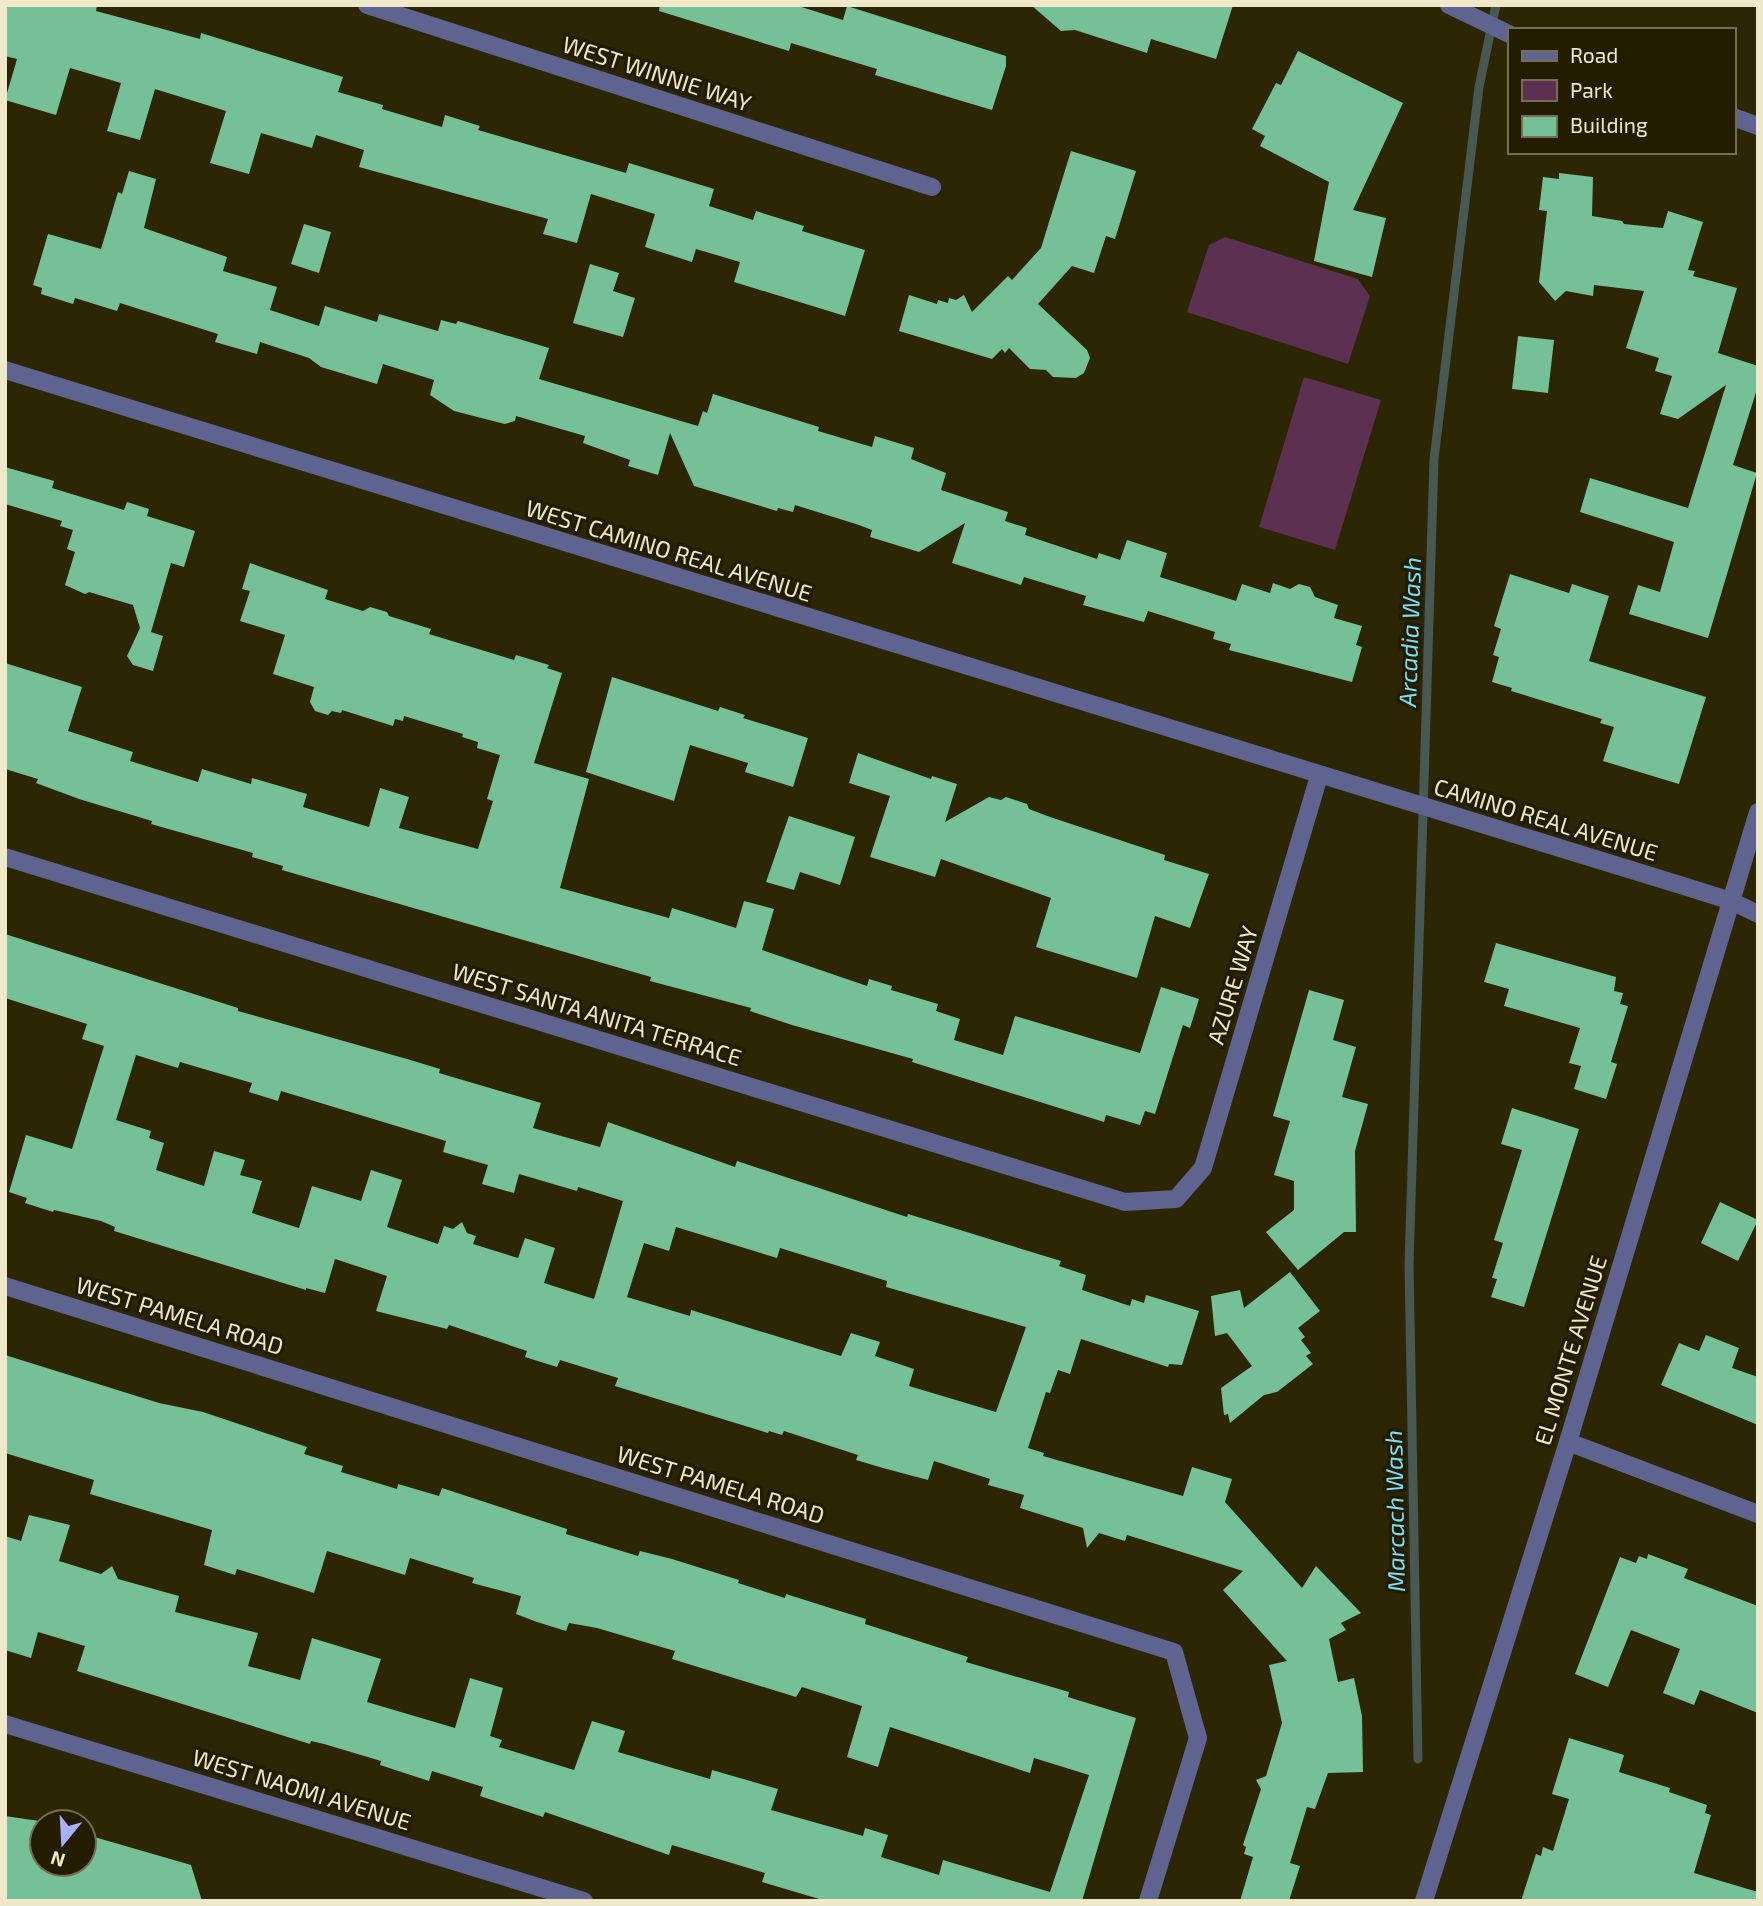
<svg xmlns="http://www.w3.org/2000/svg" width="1763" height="1906" font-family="'Exo 2',sans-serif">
  <rect width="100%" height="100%" fill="#2c2604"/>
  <!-- green -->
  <g fill="#5c3050">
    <polygon points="1225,237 1358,279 1370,296 1348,364 1187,312 1209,245"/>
    <polygon points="1304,377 1381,400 1335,550 1259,527"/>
  </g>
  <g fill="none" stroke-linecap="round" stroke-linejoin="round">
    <!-- stream -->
    <polyline stroke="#485853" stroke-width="9" points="1418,1759 1409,1264 1434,459 1479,87 1496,5"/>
  </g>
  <!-- building -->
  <g fill="#76c097" fill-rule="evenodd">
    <polygon points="5,5 97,5 96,11 200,39 201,33 343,77 338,92 383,105 382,109 442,127 445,115 480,126 478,130 626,173 629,163 714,189 709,206 753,220 756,211 804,226 802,231 865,250 845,316 734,282 740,262 696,249 692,262 645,247 655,214 591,194 577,243 543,234 548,219 359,167 364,150 316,135 312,148 261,133 249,174 210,163 226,111 155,89 140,140 107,131 121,83 70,68 56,115 5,100 17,59 5,56"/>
    <polygon points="660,5 795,5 843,20 847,6 1006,56 1006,66 992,110 875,75 877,69 791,43 789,51 659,11"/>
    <polygon points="1031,5 1233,5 1216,59 1151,39 1147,53 1075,30 1061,31"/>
    <polygon points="1298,51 1403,103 1353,210 1386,218 1372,277 1314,261 1329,182 1260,146 1265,136 1252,129 1276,83 1281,85"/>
    <polygon points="1071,151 1136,171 1115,239 1106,236 1094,273 1072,266 1038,304 1087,350 1090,358 1084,373 1076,378 1053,377 1046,370 1030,369 1009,348 1005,353 1002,349 992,359 899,331 909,295 937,304 938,300 948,303 949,298 956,300 964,295 972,312 1008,276 1012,280 1041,248"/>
    <polygon points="129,171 156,179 144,228 227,257 223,271 277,287 270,310 319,326 325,306 377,322 379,314 438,331 441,320 456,324 458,321 549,348 539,379 698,426 703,411 707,413 713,394 819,427 818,431 872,447 875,436 914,448 911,459 946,473 941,490 1008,512 1005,521 1027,528 1025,535 1097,559 1099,553 1120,560 1127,540 1167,553 1160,577 1236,601 1242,584 1270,593 1273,583 1290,589 1299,584 1310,587 1315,597 1338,605 1334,618 1362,626 1356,645 1362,647 1352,682 1229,650 1231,644 1213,639 1215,632 1148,611 1144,622 1083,605 1086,596 1024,577 1021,585 952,563 965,523 919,552 870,537 872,530 859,525 795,505 793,512 778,508 777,511 694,486 670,433 658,475 628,466 630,460 583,443 585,436 516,416 515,421 505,424 454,411 430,395 434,380 383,364 377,384 321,367 309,358 260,342 257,354 215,342 218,334 120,303 117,311 75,298 73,304 41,294 42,288 33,285 48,234 101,249 118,192 122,194"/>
    <polygon points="1559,173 1593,177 1592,216 1622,221 1624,224 1663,228 1668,211 1703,222 1688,270 1695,271 1693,276 1737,288 1718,353 1758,366 1758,386 1733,465 1757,473 1708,638 1629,614 1638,585 1660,592 1674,542 1580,512 1590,478 1688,508 1726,385 1678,419 1660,414 1672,376 1655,371 1659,358 1626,348 1644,291 1594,285 1593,296 1566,291 1555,301 1539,282 1547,211 1539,210 1543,177 1559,179"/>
    <polygon points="304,224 331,232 319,273 291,264"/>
    <polygon points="590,264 619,273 613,291 635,298 623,337 573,323"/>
    <polygon points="1518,336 1554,340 1548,393 1512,389"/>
    <polygon points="5,467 54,481 52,488 124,510 127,502 149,509 147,516 195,531 184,567 171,563 151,632 163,636 153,671 133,665 127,656 140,628 133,605 89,592 85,594 65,585 75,552 67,549 73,530 60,526 62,521 5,504"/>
    <polygon points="250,563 328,590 325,599 363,611 370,607 387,612 389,616 431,629 429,634 514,660 516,655 549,665 547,668 562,673 534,763 589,779 560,888 669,918 672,908 736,928 744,901 774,909 762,950 867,986 869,979 892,986 891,990 938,1004 936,1011 960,1019 954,1040 1003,1055 1015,1016 1140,1053 1161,987 1199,999 1190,1028 1183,1025 1155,1114 1145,1111 1140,1125 1106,1115 1104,1122 912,1062 913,1059 792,1025 750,1011 751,1008 650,981 651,977 282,870 283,866 252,857 253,853 151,824 152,821 79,799 36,783 38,779 5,769 5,663 82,687 68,731 133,752 130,761 198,782 202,769 251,784 252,778 307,794 303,807 369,827 380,788 409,797 399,828 478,849 493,801 487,799 500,755 477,748 478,742 462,737 463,734 404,716 403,721 395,719 393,726 342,710 341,713 332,711 328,715 315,711 310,702 314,687 273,674 285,635 240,621 250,591 242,589"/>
    <polygon points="1510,574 1569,593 1572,584 1609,596 1589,661 1706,697 1679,784 1603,761 1614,727 1600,723 1602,719 1511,691 1512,688 1492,682 1499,657 1493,655 1501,629 1494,626"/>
    <polygon points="612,677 718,711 720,707 745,715 743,718 808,738 793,787 745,772 748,763 690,745 674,801 586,772"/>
    <polygon points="858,753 931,779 932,776 957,784 945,822 989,797 1001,800 1006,797 1027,804 1029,809 1050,817 1165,855 1164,860 1209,874 1190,928 1155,916 1137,978 1036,947 1051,898 941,859 935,877 870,857 890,796 849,783"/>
    <polygon points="789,816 855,837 840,885 800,872 794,890 766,882"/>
    <path d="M5,934L238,1008V1011L407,1059L440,1069L439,1073L541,1103L533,1128L600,1147L608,1122L735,1167L737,1161L907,1217L908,1214L1061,1261L1059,1266L1086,1275L1082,1290L1130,1306L1132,1299L1144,1303L1146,1295L1199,1311L1182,1365L1169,1364L1168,1367L1081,1339L1070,1374L1058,1370L1050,1393L1046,1392L1028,1448L1044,1453L1043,1456L1183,1496L1192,1467L1232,1479L1225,1502L1302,1588L1316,1566L1361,1613L1341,1623L1346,1630L1329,1639L1338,1682L1354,1678L1362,1716L1363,1772L1328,1773L1315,1809L1307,1807L1290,1863L1300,1866L1289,1901H1240L1253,1857L1244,1854L1246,1847L1243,1845L1261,1789L1256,1780L1266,1776L1282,1723L1269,1665L1287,1661L1223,1590L1243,1571L1127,1535L1125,1541L1099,1533L1087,1548L1083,1528L1020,1508L1024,1495L988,1485L990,1479L934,1461L928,1480L883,1468L856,1460L858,1455L784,1431L782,1435L769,1431L768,1433L615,1386L618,1378L560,1360L557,1367L525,1357L527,1351L449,1325L447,1329L376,1311L387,1276L335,1259L325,1293L306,1288V1290L114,1231L115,1227L101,1221L54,1210L53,1212L25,1203L27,1198L9,1192L26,1135L72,1149L104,1046L82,1039L87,1024L5,998ZM136,1055L178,1068L180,1062L252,1083L249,1092L278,1101L281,1091L446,1141L443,1152L488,1165L482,1184L514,1193L519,1174L577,1191L578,1187L623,1201L594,1299L544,1283L555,1248L525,1238L518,1258L473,1244L476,1236L467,1233L462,1222L453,1229L444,1226L438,1244L387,1227L402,1180L371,1170L361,1201L312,1186L299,1228L252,1213L262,1181L240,1175L245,1160L214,1151L204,1186L156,1170L164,1143L149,1138L151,1131L116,1120ZM676,1227L777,1258L780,1248L887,1281L886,1287L1026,1327L996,1412L909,1386L914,1369L875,1356L880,1342L851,1333L841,1356L691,1310L690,1316L627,1297L644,1243L669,1251Z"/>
    <polygon points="1496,943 1616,977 1614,991 1623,993 1620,1004 1628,1006 1611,1062 1617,1064 1606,1099 1574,1089 1581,1066 1569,1063 1580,1028 1504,1006 1509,989 1484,982"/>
    <polygon points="1309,990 1344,1000 1333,1040 1356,1047 1342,1097 1368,1104 1355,1151 1356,1232 1344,1232 1298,1270 1266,1232 1294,1210 1294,1181 1274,1175 1290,1121 1273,1116"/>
    <polygon points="1512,1108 1579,1129 1524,1307 1491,1297 1497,1279 1492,1278 1503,1243 1494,1240 1522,1150 1501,1144"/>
    <polygon points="1720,1202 1758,1220 1738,1261 1701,1243"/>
    <polygon points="1290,1272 1320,1311 1298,1328 1305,1337 1301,1340 1311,1353 1306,1356 1313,1364 1277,1392 1264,1395 1230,1423 1228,1414 1224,1415 1221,1388 1252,1366 1227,1333 1215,1336 1211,1296 1240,1290 1244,1308"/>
    <polygon points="1706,1335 1739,1348 1732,1368 1758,1377 1758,1425 1661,1385 1679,1343 1699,1351"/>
    <polygon points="5,1355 159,1403 203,1412 307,1447 304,1454 343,1466 341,1472 397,1489 398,1484 439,1496 442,1488 567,1529 566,1534 638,1556 640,1551 672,1559 739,1580 738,1583 785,1598 786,1594 843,1612 866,1619 865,1624 968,1657 966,1662 1069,1692 1068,1697 1136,1718 1082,1901 826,1901 762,1882 765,1873 672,1845 669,1855 545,1812 543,1817 480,1796 483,1787 432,1771 429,1781 380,1765 381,1761 324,1744 311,1741 310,1744 77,1671 85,1646 38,1632 31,1658 5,1650 5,1536 21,1541 29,1515 70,1525 59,1561 101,1574 112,1566 118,1579 179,1596 175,1612 258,1633 248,1666 300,1680 312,1638 381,1659 367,1702 455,1728 470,1678 503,1688 490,1736 502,1740 499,1747 574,1770 592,1721 625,1731 618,1752 710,1779 712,1770 778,1789 771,1810 863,1836 865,1828 888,1835 881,1857 939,1875 943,1860 1050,1892 1089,1775 1034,1758 1030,1773 890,1727 878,1767 847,1757 862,1706 802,1687 796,1697 672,1659 675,1651 597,1628 569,1623 566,1631 537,1622 516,1614 521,1596 472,1583 474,1578 410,1558 405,1575 327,1551 314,1593 237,1569 235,1575 204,1565 212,1530 90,1494 94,1480 5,1453"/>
    <polygon points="1648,1554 1688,1569 1684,1578 1758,1606 1758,1713 1700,1690 1694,1705 1663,1693 1680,1649 1631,1630 1608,1687 1575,1674 1620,1557 1636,1563 1639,1556 1647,1559"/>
    <polygon points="1569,1738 1624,1755 1619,1772 1670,1788 1669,1792 1707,1805 1705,1813 1711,1815 1694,1873 1758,1892 1758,1901 1521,1901 1536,1854 1541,1856 1543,1847 1553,1851 1569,1799 1552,1794"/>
    <polygon points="5,1816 46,1822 42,1822 42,1864 84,1864 84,1834 191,1865 202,1901 5,1901"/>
  </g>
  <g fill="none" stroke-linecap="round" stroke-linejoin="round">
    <!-- minor -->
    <g stroke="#5e638f" stroke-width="18">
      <polyline points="367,5 932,187"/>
      <polyline points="1449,5 1509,34"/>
      <polyline points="1733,117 1758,126"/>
      <polyline points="5,857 1125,1202 1176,1199 1203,1168 1319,776"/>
      <polyline points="5,1286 1174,1652 1198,1738 1148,1901"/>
      <polyline points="1568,1442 1758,1514"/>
      <polyline points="5,1724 584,1901"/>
    </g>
    <!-- tertiary -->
    <g stroke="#5e638f" stroke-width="18">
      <polyline points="5,370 1690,888 1731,901 1758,914"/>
      <polyline points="1424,1901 1568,1442 1758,812"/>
    </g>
  </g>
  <g text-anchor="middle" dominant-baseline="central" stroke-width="7" stroke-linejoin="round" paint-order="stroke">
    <!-- street labels -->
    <g font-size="23" fill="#efe9c9" stroke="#231c00">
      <text transform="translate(657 73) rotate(18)">WEST WINNIE WAY</text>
      <text transform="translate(669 550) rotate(17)">WEST CAMINO REAL AVENUE</text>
      <text transform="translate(1546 819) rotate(17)">CAMINO REAL AVENUE</text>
      <text transform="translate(1232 985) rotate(-73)">AZURE WAY</text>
      <text transform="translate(597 1014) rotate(17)">WEST SANTA ANITA TERRACE</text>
      <text transform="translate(180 1315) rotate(17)">WEST PAMELA ROAD</text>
      <text transform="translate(1570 1350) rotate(-73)">EL MONTE AVENUE</text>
      <text transform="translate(721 1484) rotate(17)">WEST PAMELA ROAD</text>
      <text transform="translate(302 1789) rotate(17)">WEST NAOMI AVENUE</text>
    </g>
    <!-- water labels -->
    <g font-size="24" font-style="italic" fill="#7cdefa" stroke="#231c00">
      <text transform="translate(1409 632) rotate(-88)">Arcadia Wash</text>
      <text transform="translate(1394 1511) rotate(-91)">Marcach Wash</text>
    </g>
  </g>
  <!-- border -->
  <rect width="1763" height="1906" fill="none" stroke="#efe9c9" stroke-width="14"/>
  <!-- legend -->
  <rect x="1508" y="28" width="228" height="126" fill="#231c00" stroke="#756e50" stroke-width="2"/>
  <rect x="1522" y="51" width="35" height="10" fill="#5e638f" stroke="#756e50" stroke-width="2"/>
  <text x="1570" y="63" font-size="21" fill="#efe9c9">Road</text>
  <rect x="1522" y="80" width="35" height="21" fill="#5c3050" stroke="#756e50" stroke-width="2"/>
  <text x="1570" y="98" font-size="21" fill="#efe9c9">Park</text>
  <rect x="1522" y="116" width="35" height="21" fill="#76c097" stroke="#756e50" stroke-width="2"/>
  <text x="1570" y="133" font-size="21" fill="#efe9c9">Building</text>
  <!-- north arrow -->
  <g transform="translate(63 1843) rotate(198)"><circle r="33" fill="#231c00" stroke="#756e50" stroke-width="2"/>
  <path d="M0-5L12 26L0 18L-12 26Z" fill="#a8b0fc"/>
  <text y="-10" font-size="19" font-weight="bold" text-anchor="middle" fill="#efe9c9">N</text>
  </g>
</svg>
